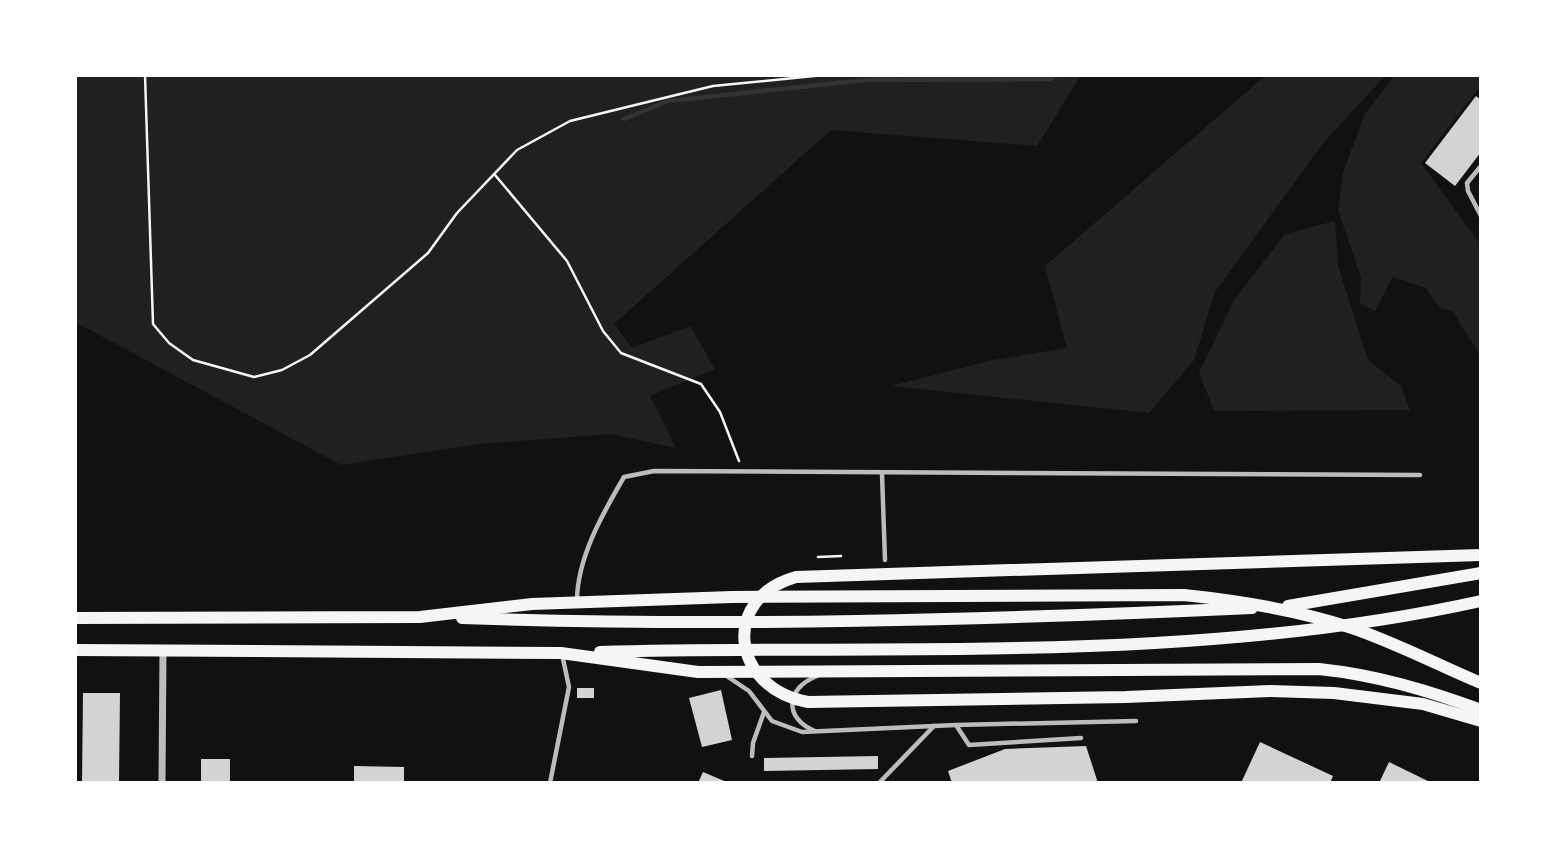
<svg xmlns="http://www.w3.org/2000/svg" width="1556" height="858" font-family="Overpass,sans-serif">
  <rect width="100%" height="100%" fill="#111"/>
  <!-- green -->
  <g fill="#202020">
    <polygon points="75,75 1081,75 1037,146 831,130 614,324 632,348 690,326 715,369 650,396 676,448 611,434 479,444 341,465 75,322"/>
    <polygon points="1266,75 1386,75 1324,142 1215,292 1194,360 1149,413 891,386 993,360 1067,348 1045,266"/>
    <polygon points="1395,75 1481,75 1481,85 1421,163 1481,245 1481,357 1453,312 1439,307 1426,288 1393,277 1375,311 1360,304 1361,278 1338,210 1343,173 1364,115"/>
    <polygon points="1335,221 1338,265 1368,360 1401,386 1410,410 1214,411 1199,372 1234,300 1285,234"/>
  </g>
  <g fill="none" stroke-linecap="round" stroke-linejoin="round">
    <!-- stream -->
    <polyline stroke="#333" stroke-width="4.5" points="624,119 668,101 865,80 1050,79 1057,75"/>
  </g>
  <!-- building -->
  <g fill="#d3d3d3">
    <polygon points="1476,96 1481,100 1481,152 1455,186 1425,163"/>
    <rect x="577" y="688" width="17" height="10"/>
    <polygon points="721,690 732,740 702,747 689,698"/>
    <polygon points="83,693 120,693 119,783 82,783"/>
    <polygon points="1260,742 1333,776 1330,783 1241,783"/>
    <polygon points="1086,746 1098,783 952,783 948,771 1005,749"/>
    <polygon points="878,756 878,769 764,771 764,758"/>
    <rect x="201" y="759" width="29" height="23"/>
    <polygon points="1389,762 1432,783 1379,783"/>
    <polygon points="354,766 404,767 404,783 354,783"/>
    <polygon points="703,772 729,783 698,783"/>
  </g>
  <g fill="none" stroke-linecap="round" stroke-linejoin="round">
    <!-- path -->
    <g stroke="#f5f5f5" stroke-width="2.5">
      <polyline points="145,75 153,324 169,343 193,360 254,377 282,370 310,355 428,253 457,213 517,150 570,121 676,95 713,86 824,75"/>
      <polyline points="495,175 567,261 603,331 621,353 701,384 720,412 739,461"/>
      <polyline points="818,557 841,556"/>
    </g>
    <!-- service -->
    <g stroke="#bcbcbc" stroke-width="4.5">
      <polyline points="1481,166 1467,183 1468,191 1481,216"/>
      <polyline points="882,474 885,560"/>
      <path d="M577,601C577,558 603,513 624,477L654,471L1420,475"/>
      <polyline points="728,677 749,691 772,721 802,732 956,725 1136,721"/>
      <polyline points="956,725 969,745 1081,738"/>
      <path d="M815,731C783,718 786,688 817,676"/>
      <polyline points="752,756 753,743 764,712"/>
      <polyline points="550,783 569,687 562,654"/>
      <polyline points="879,783 934,726"/>
    </g>
    <!-- minor -->
    <polyline stroke="#bcbcbc" stroke-width="7" points="162,783 163,650"/>
    <!-- secondary -->
    <g stroke="#f5f5f5" stroke-width="12">
      <path d="M1481,555L796,577C720,598 731,688 808,702L1126,697L1270,691L1334,693L1423,704L1481,721"/>
      <polyline points="1288,606 1481,573"/>
      <path d="M75,618L420,617L532,604L732,597L1184,595C1242,601 1297,610 1352,628C1396,643 1438,665 1481,683"/>
      <path d="M462,618C725,627 990,620 1252,608"/>
      <path d="M75,650L561,653L698,672L1319,669C1376,675 1427,690 1481,710"/>
      <path d="M600,652C894,644 1192,665 1481,601"/>
    </g>
  </g>
  <!-- border -->
  <rect width="1556" height="858" fill="none" stroke="#ffffff" stroke-width="154"/>
</svg>
